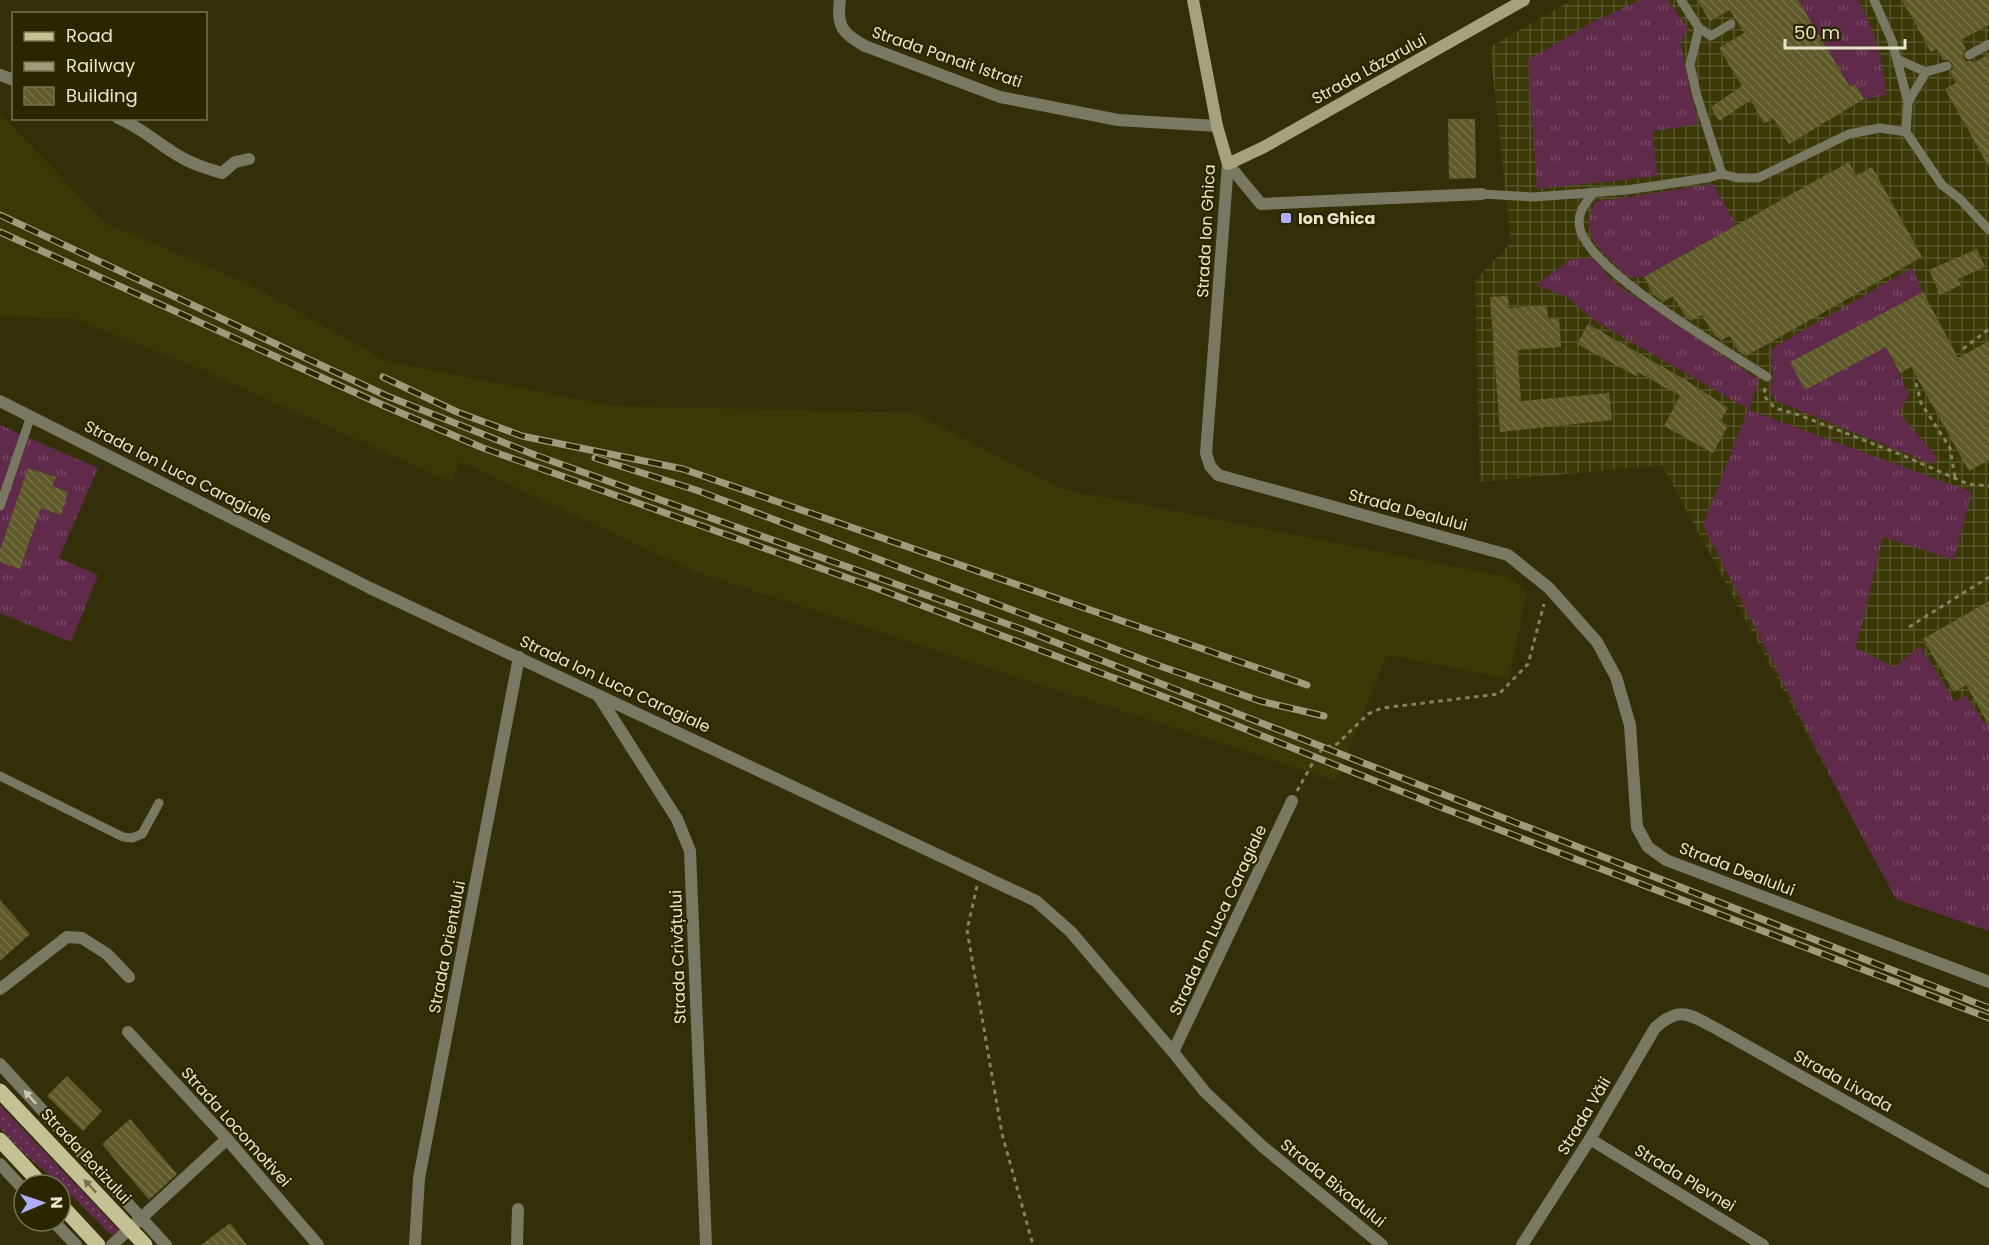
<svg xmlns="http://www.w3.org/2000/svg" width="1989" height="1245" font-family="Poppins,sans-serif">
  <defs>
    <pattern id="industrial-grid" width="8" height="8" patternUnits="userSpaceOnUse" patternTransform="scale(1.5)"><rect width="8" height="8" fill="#3b3808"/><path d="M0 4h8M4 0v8" fill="none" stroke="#57552b"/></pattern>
    <pattern id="grass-tufts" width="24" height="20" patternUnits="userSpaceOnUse" patternTransform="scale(1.5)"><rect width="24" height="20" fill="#602a4b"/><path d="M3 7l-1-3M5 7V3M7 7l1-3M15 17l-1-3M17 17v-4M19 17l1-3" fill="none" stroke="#774964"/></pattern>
    <pattern id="park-dots" width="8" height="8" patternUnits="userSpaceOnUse" patternTransform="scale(1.5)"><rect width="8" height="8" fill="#602a4b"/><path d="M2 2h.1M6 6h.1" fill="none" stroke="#774964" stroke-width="1.8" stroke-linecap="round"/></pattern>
    <pattern id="building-back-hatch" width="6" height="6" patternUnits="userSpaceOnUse" patternTransform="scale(1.5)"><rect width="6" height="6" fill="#5e5a29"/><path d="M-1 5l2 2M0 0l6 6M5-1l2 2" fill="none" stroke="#757247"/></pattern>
  </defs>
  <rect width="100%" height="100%" fill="#333009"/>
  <!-- built -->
  <polygon fill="#3b3808" points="0,113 105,223 249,284 386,361 612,406 914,413 1062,489 1508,577 1527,592 1509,679 1387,655 1336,781 696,572 461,462 451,482 191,365 72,318 0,317"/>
  <!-- industrial -->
  <polygon fill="url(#industrial-grid)" points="1572,0 1989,0 1989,931 1896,899 1662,465 1480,482 1475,281 1511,243 1490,47"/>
  <!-- grass -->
  <g fill="url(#grass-tufts)">
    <polygon points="1640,0 1668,0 1688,29 1680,43 1698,124 1653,131 1657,176 1537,189 1528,60 1589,24"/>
    <path d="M1798,0H1858C1874,27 1884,64 1886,95L1864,99L1856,85L1850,87Z"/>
    <path d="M1713,184L1736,225L1644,277H1628C1604,252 1577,239 1595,202Z"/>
    <polygon points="1592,258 1615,283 1759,380 1749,410 1972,492 1954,560 1883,537 1856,648 1894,667 1920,646 1955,702 1966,695 1985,724 1989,722 1989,931 1896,899 1844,803 1703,525 1748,409 1595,321 1567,297 1536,285 1571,259"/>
    <polygon points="1912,268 1923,292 1791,362 1886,347 1909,394 1899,413 1937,457 1932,464 1776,401 1770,391 1773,374 1771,349"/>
    <polygon points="0,425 98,468 59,558 98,575 71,642 0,613"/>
  </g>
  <!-- park -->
  <polygon fill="url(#park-dots)" points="0,1105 119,1230 113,1235 109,1233 61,1185 22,1152 0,1128"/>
  <!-- building -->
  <g fill="url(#building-back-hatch)">
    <polygon points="1697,0 1798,0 1850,87 1855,84 1864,99 1789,144 1773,118 1764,124 1751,100 1719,121 1711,107 1742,86 1719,48 1744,33 1730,10 1710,21"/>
    <polygon points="1902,0 1989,0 1989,25 1961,40 1966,49 1962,55 1966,61 1972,61 1973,63 1989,54 1989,167 1945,89 1956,83 1950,72 1953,68 1953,64 1949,60 1943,60 1937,49 1931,52"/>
    <polygon points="1448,119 1475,119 1476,178 1449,179"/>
    <polygon points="1849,162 1856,176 1872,167 1922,257 1746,356 1738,351 1730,336 1721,340 1714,335 1702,315 1691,321 1685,316 1673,296 1663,302 1653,294 1644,277"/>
    <polygon points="1977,249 1985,267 1958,279 1961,285 1940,295 1929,270"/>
    <polygon points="1923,292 1958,358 1989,341 1989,460 1969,471 1911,367 1900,373 1886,347 1805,390 1790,362"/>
    <polygon points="1508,296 1509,308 1547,305 1548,319 1559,318 1561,347 1517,350 1521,401 1609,393 1612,420 1500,432 1490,297"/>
    <polygon points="1588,324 1689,382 1728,408 1720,421 1728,426 1713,453 1664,426 1680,396 1638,372 1636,376 1577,344"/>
    <polygon points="28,468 56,477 52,486 68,492 61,515 41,508 20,569 0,562 0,550"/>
    <polygon points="1989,601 1989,725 1966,685 1954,692 1923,639"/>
    <polygon points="0,900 30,934 0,961"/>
    <polygon points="67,1076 102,1111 83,1131 47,1096"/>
    <polygon points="130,1119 177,1174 149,1200 102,1144"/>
    <polygon points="230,1223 247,1245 201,1245"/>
  </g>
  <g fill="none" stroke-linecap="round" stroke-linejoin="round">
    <!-- path -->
    <g stroke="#848261" stroke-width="3" stroke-dasharray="4.5 4.5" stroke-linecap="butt">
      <polyline points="1963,349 1989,329"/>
      <polyline points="1916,383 1921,403 1950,448 1955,478"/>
      <polyline points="1765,388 1764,396 1775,408 1799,415 1902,455 1968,484 1989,486"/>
      <polyline points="1909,627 1989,577"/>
      <polyline points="1297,791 1316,757 1323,748 1337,744 1368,714 1382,708 1499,694 1528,664 1544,604"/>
      <polyline points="977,886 967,930 1002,1134 1033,1245"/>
    </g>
    <!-- lane -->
    <g stroke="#797863" stroke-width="9">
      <polyline points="1681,0 1699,28 1690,65 1697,96 1722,174"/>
      <polyline points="1874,0 1892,41 1908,102 1906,132"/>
      <polyline points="1699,28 1711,36 1731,24"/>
      <polyline points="1969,55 1989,44"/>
      <polyline points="1897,59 1926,72 1947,66"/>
      <polyline points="1908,102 1926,72"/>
      <path d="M1594,192C1585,204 1576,213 1580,229C1591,272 1727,351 1767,377"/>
      <polyline points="1482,194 1534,197 1627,190 1707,178 1722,174 1738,178 1758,178 1849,134 1880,128 1906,132 1942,185 1960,199 1989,230"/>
      <polyline points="0,506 31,416"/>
      <polyline points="0,776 123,837 132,838 142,834 159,803"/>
    </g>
    <!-- street -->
    <g stroke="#797863" stroke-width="12">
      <path d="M840,0C836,26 843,34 865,46L1000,97L1118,120L1217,126"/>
      <polyline points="0,75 14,80"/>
      <path d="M118,118C142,128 153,140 174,153C189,163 205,168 222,173L235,162L249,159"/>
      <polyline points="1228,164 1206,453 1210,466 1218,475 1508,555 1549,588 1597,642 1616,677 1630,725 1637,827 1648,847 1666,860 1989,982"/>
      <polyline points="1228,164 1261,204 1482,194"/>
      <polyline points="0,401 370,588 1036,901 1071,932 1173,1052 1205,1092 1262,1146 1382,1245"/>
      <polyline points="598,695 677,819 690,851 706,1245"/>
      <polyline points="0,989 67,937 82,938 107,954 129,977"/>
      <polyline points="128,1032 227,1139 318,1245"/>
      <polyline points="1173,1052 1292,801"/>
      <polyline points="0,1064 166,1245"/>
      <polyline points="1590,1139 1763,1245"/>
      <polyline points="0,1164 24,1190"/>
      <polyline points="53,1221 76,1245"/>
      <polyline points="112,1245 227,1139"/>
      <polyline points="415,1245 419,1178 519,657"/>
      <polyline points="517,1245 518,1209"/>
      <path d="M1522,1245L1590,1139L1655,1028C1680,1005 1690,1015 1717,1029L1989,1182"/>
    </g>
    <!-- secondary -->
    <polyline stroke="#a4a27f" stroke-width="12" points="1193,0 1217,126 1228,164 1264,147 1524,0"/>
    <!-- primary -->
    <g stroke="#c4c295" stroke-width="15">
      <polyline points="0,1091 145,1245"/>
      <polyline points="0,1140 42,1185"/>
      <polyline points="60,1204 98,1245"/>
    </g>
    <defs>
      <g id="rail">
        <polyline points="0,215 387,396 535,455 1024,630 1989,1008"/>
        <polyline points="0,232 387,407 483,448 876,588 1175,701 1443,808 1989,1018"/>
        <polyline points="383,377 457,412 522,436 683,469 1307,685"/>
        <polyline points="595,458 696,490 1160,666 1260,701 1324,716"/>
      </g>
    </defs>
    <!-- rail casing -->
    <use href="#rail" stroke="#9e9c7d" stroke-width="7"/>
    <!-- rail -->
    <use href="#rail" stroke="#292600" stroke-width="4.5" stroke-dasharray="14" stroke-linecap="butt"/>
  </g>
  <!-- one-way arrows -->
  <defs><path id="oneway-solid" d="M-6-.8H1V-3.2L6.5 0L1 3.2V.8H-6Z" transform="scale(1.5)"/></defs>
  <use fill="#cccab2" href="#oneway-solid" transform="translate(30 1097) rotate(-132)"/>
  <use fill="#76744a" href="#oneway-solid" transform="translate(90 1186) rotate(-133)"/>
  <!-- markers -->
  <rect fill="#b0aefa" stroke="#292600" stroke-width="2" x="1280" y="212" width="12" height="12" rx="3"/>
  <g text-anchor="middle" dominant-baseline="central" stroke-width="4.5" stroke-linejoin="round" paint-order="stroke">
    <!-- street labels -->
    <g font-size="16" fill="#e7e6cc" stroke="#292600">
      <text transform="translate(947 57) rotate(19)">Strada Panait Istrati</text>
      <text transform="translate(1369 69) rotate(-29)">Strada Lăzarului</text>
      <text transform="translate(1206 231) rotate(-87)">Strada Ion Ghica</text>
      <text transform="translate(178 472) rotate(27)">Strada Ion Luca Caragiale</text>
      <text transform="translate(1408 510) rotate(15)">Strada Dealului</text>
      <text transform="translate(615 684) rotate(25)">Strada Ion Luca Caragiale</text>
      <text transform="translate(1737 869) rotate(21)">Strada Dealului</text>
      <text transform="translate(1218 920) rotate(-65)">Strada Ion Luca Caragiale</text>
      <text transform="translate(447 947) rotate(-79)">Strada Orientului</text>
      <text transform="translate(678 957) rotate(-92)">Strada Crivățului</text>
      <text transform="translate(1843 1081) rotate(29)">Strada Livada</text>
      <text transform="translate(1584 1116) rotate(-59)">Strada Văii</text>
      <text transform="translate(236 1127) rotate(48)">Strada Locomotivei</text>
      <text transform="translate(86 1156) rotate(47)">Strada Botizului</text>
      <text transform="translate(1685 1178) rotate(31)">Strada Plevnei</text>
      <text transform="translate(1333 1183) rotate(39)">Strada Bixadului</text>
    </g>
    <!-- poi labels -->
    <g font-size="16" font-weight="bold" fill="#e7e6cc" stroke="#292600" text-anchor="start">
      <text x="1298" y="218">Ion Ghica</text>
    </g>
  </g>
  <!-- legend -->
  <rect x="12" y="12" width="195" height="108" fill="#292600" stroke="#757352" stroke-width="1.5"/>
  <rect x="24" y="32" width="30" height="9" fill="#c4c295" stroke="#757352" stroke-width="1.5"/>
  <text x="66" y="42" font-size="18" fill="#e7e6cc">Road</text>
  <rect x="24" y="62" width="30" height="9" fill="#9e9c7d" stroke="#757352" stroke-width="1.5"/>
  <text x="66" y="72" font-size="18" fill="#e7e6cc">Railway</text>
  <rect x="24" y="87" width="30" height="18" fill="url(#building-back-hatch)" stroke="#757352" stroke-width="1.5"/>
  <text x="66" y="102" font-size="18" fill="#e7e6cc">Building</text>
  <!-- north arrow -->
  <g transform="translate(42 1203) rotate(88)"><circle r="28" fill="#292600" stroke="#757352" stroke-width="1.5"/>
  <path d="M0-4.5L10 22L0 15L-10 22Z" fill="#b0aefa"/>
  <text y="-9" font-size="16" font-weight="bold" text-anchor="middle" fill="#e7e6cc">N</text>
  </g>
  <!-- scale -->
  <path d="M1785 39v9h120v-9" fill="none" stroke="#e7e6cc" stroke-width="3"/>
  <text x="1794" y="39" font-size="18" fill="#e7e6cc" stroke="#292600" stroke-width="4.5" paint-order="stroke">50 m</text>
</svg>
